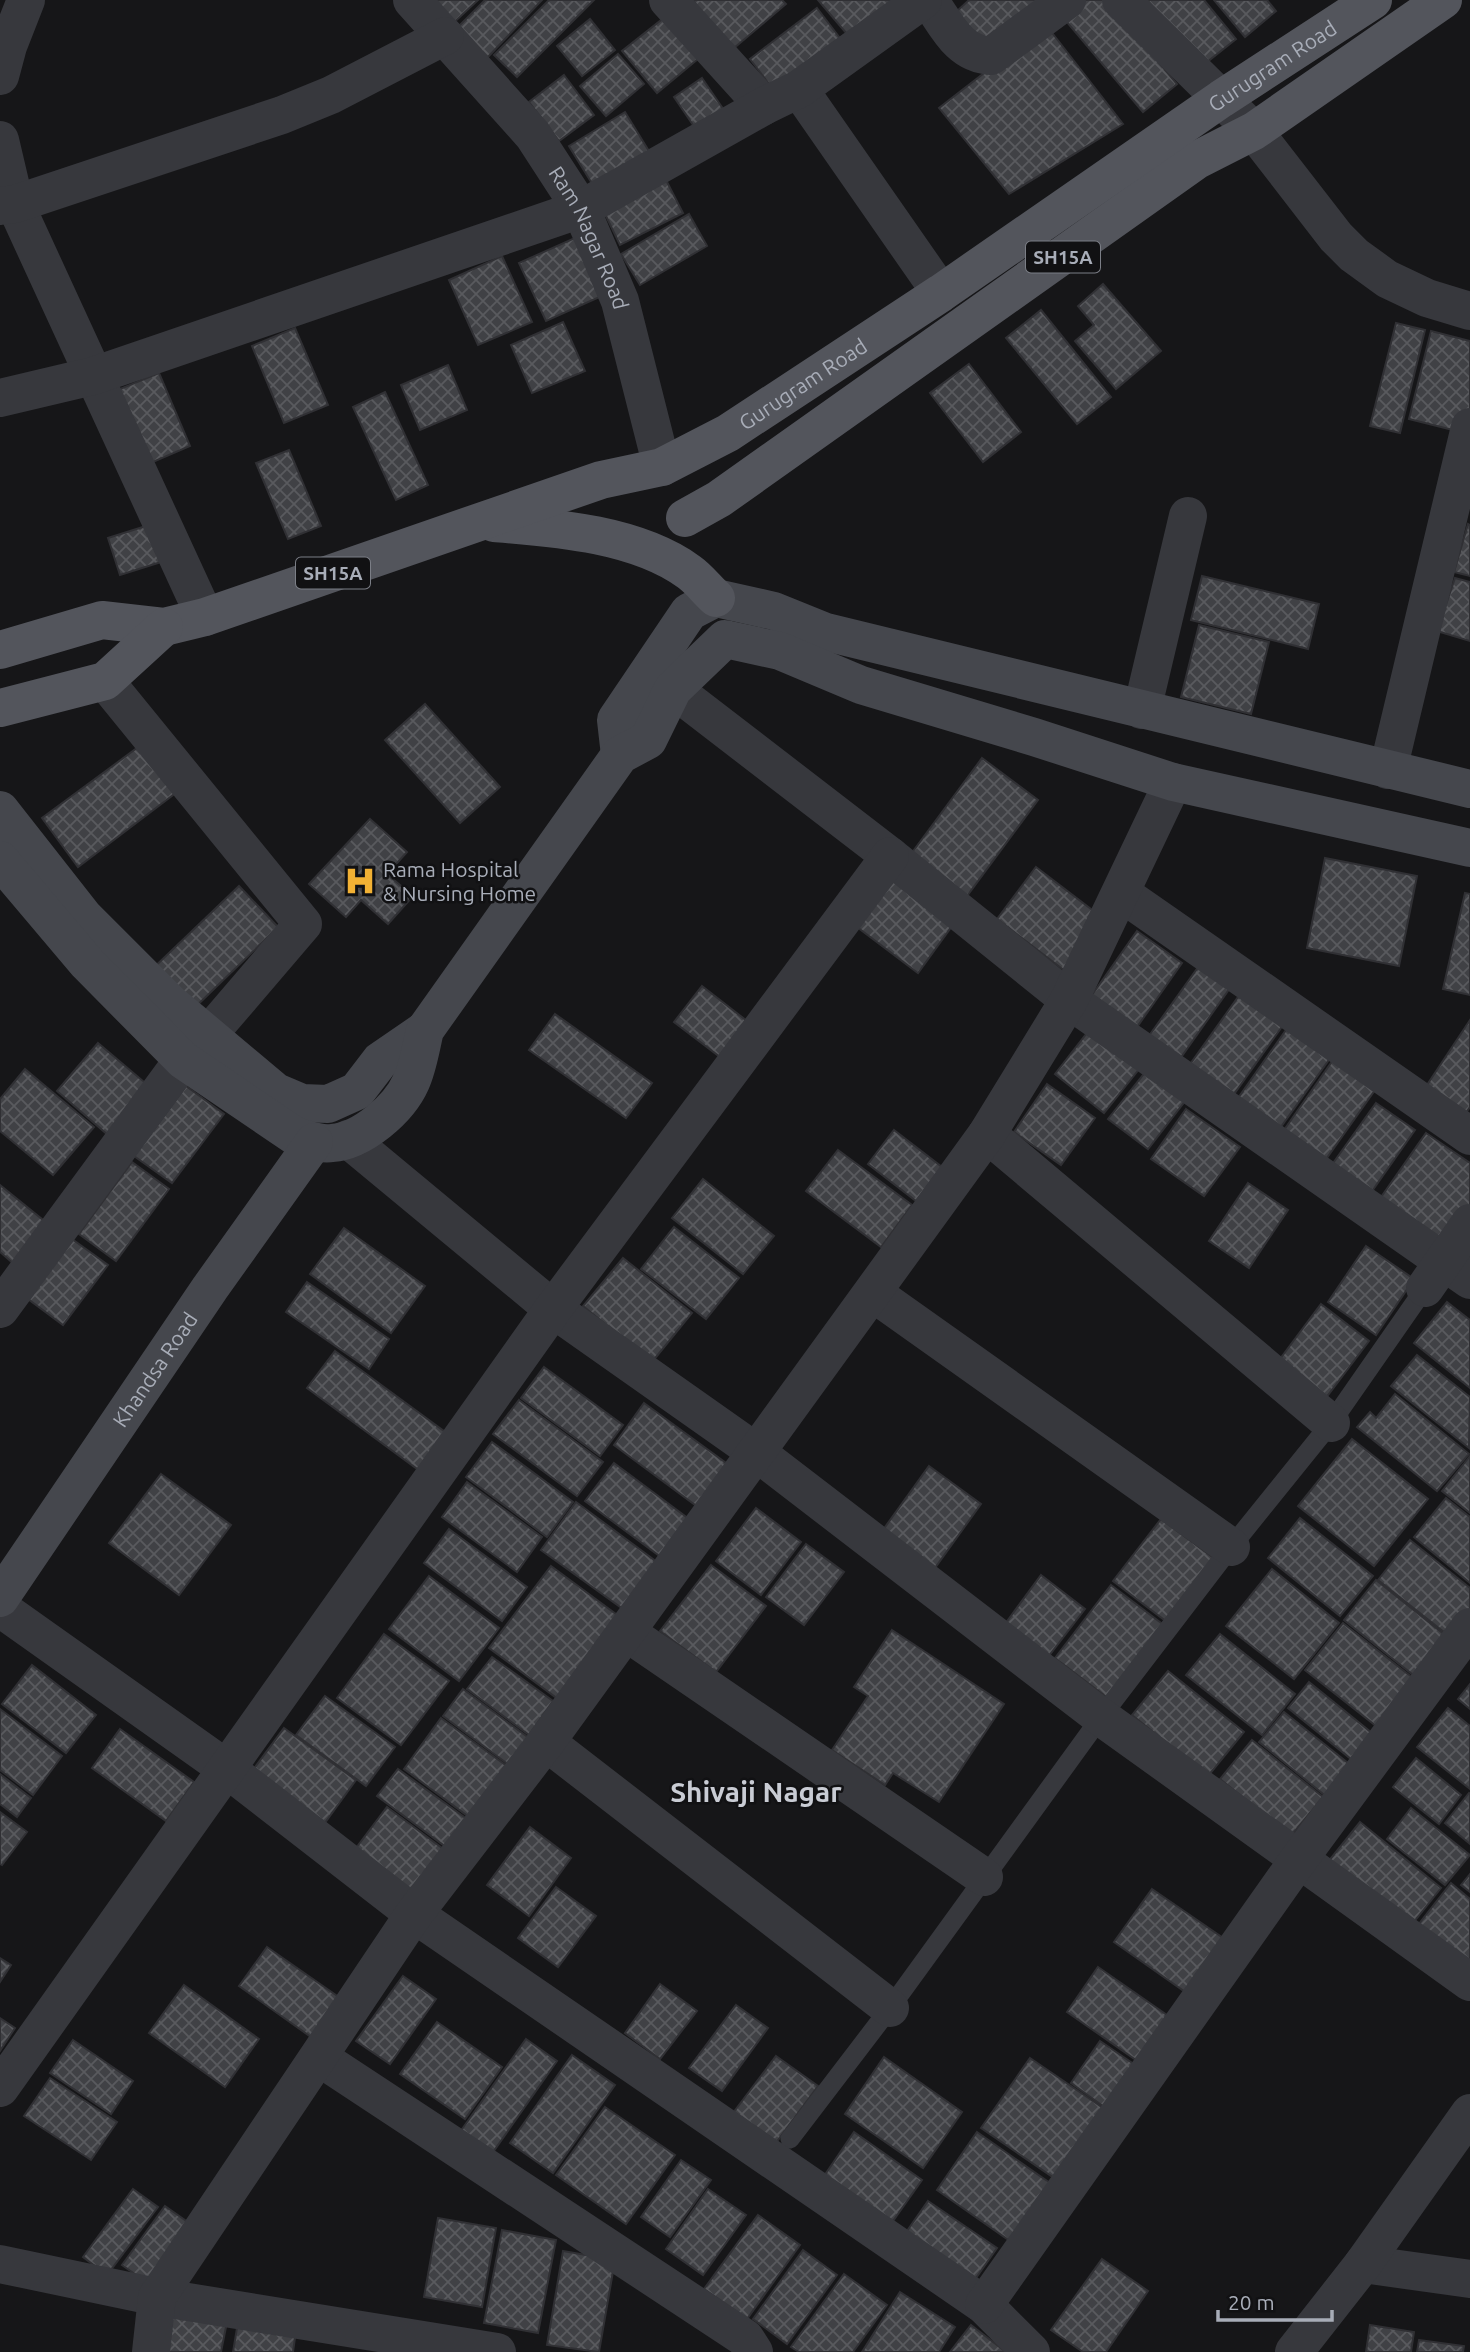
<svg xmlns="http://www.w3.org/2000/svg" width="1470" height="2352" font-family="Ubuntu,sans-serif">
  <defs>
    <pattern id="building-cross-hatch" width="8" height="8" patternUnits="userSpaceOnUse" patternTransform="scale(1.75)"><rect width="8" height="8" fill="#404145"/><path d="M0 0l8 8M0 8l8-8" fill="none" stroke="#595a5e"/></pattern>
  </defs>
  <rect width="100%" height="100%" fill="#161618"/>
  <!-- building -->
  <g fill="url(#building-cross-hatch)" stroke="#303034" stroke-width="2">
    <polygon points="430,0 478,0 449,27"/>
    <polygon points="485,0 542,0 486,59 455,30"/>
    <polygon points="549,0 594,0 517,77 494,55"/>
    <polygon points="693,0 782,0 786,4 727,54"/>
    <polygon points="818,0 902,0 853,41"/>
    <polygon points="969,0 1052,0 989,49 956,12"/>
    <polygon points="1077,0 1107,0 1177,84 1143,112 1060,14"/>
    <polygon points="1147,0 1204,0 1236,39 1202,66"/>
    <polygon points="1214,0 1267,0 1276,11 1245,37"/>
    <polygon points="817,8 846,46 779,97 750,59"/>
    <polygon points="665,17 699,58 657,93 622,51"/>
    <polygon points="590,19 615,50 582,76 557,46"/>
    <polygon points="1046,25 1123,124 1009,194 939,108"/>
    <polygon points="618,54 644,84 606,116 580,86"/>
    <polygon points="564,75 594,115 559,141 529,102"/>
    <polygon points="702,78 730,119 702,138 674,97"/>
    <polygon points="625,112 655,161 599,195 569,146"/>
    <polygon points="666,180 683,213 620,245 604,212"/>
    <polygon points="689,214 707,246 640,285 621,254"/>
    <polygon points="577,237 604,295 546,321 519,263"/>
    <polygon points="502,256 532,322 478,345 449,280"/>
    <polygon points="1103,284 1161,351 1116,389 1075,341 1094,325 1078,306"/>
    <polygon points="1041,310 1111,397 1077,424 1006,338"/>
    <polygon points="563,322 585,371 532,393 511,345"/>
    <polygon points="1396,323 1425,330 1400,433 1370,426"/>
    <polygon points="295,328 328,405 284,423 252,346"/>
    <polygon points="1431,331 1470,341 1470,411 1465,433 1409,419"/>
    <polygon points="969,364 1021,432 983,462 930,393"/>
    <polygon points="448,365 467,410 420,430 401,385"/>
    <polygon points="159,373 190,446 146,465 115,391"/>
    <polygon points="385,392 428,485 396,500 353,407"/>
    <polygon points="289,450 321,526 288,539 256,463"/>
    <polygon points="1468,524 1470,525 1470,576 1454,572"/>
    <polygon points="149,525 161,562 120,575 108,538"/>
    <polygon points="1202,576 1319,604 1308,649 1191,620"/>
    <polygon points="1455,578 1470,582 1470,641 1437,631"/>
    <polygon points="1199,625 1269,642 1251,714 1181,697"/>
    <polygon points="425,704 500,787 460,823 385,740"/>
    <polygon points="141,745 177,792 78,867 42,818"/>
    <polygon points="982,758 1038,800 964,900 908,858"/>
    <polygon points="370,819 407,852 387,874 413,896 388,924 361,900 346,917 309,884"/>
    <polygon points="1325,858 1417,876 1399,966 1307,948"/>
    <polygon points="1036,867 1104,919 1065,971 997,919"/>
    <polygon points="894,878 955,922 918,973 857,927"/>
    <polygon points="239,886 278,927 186,1016 146,975"/>
    <polygon points="1465,893 1470,894 1470,995 1443,989"/>
    <polygon points="1137,931 1182,963 1137,1027 1092,995"/>
    <polygon points="1204,959 1235,981 1177,1063 1146,1040"/>
    <polygon points="1248,983 1291,1014 1227,1104 1183,1074"/>
    <polygon points="702,986 747,1021 720,1057 674,1022"/>
    <polygon points="555,1014 652,1083 626,1118 529,1050"/>
    <polygon points="1293,1020 1336,1050 1273,1138 1231,1108"/>
    <polygon points="1470,1020 1470,1107 1461,1120 1421,1094"/>
    <polygon points="1094,1024 1144,1063 1104,1113 1055,1074"/>
    <polygon points="98,1043 150,1087 108,1135 57,1091"/>
    <polygon points="1338,1053 1380,1083 1319,1169 1277,1140"/>
    <polygon points="25,1069 94,1127 53,1175 0,1131 0,1099"/>
    <polygon points="1147,1070 1186,1100 1148,1149 1108,1119"/>
    <polygon points="1047,1084 1095,1118 1061,1165 1014,1132"/>
    <polygon points="186,1086 224,1114 172,1183 134,1156"/>
    <polygon points="1376,1103 1415,1130 1365,1201 1326,1173"/>
    <polygon points="1186,1109 1240,1147 1204,1196 1151,1159"/>
    <polygon points="894,1130 942,1167 916,1201 868,1164"/>
    <polygon points="1426,1133 1470,1163 1470,1210 1438,1255 1372,1210"/>
    <polygon points="838,1150 912,1205 881,1247 806,1191"/>
    <polygon points="132,1162 169,1189 116,1261 79,1234"/>
    <polygon points="703,1179 774,1236 743,1274 672,1218"/>
    <polygon points="1248,1183 1288,1210 1249,1268 1209,1241"/>
    <polygon points="0,1185 48,1224 14,1264 0,1252"/>
    <polygon points="674,1227 739,1278 706,1319 641,1269"/>
    <polygon points="344,1228 425,1286 391,1333 310,1274"/>
    <polygon points="72,1239 108,1265 63,1325 28,1299"/>
    <polygon points="1366,1246 1414,1279 1376,1335 1328,1302"/>
    <polygon points="623,1258 692,1313 652,1362 583,1306"/>
    <polygon points="307,1282 389,1339 369,1369 286,1312"/>
    <polygon points="1447,1302 1470,1320 1470,1388 1414,1343"/>
    <polygon points="1321,1304 1369,1341 1322,1403 1274,1367"/>
    <polygon points="335,1351 452,1437 424,1474 307,1388"/>
    <polygon points="1417,1355 1470,1397 1469,1448 1391,1386"/>
    <polygon points="544,1367 623,1425 600,1456 521,1398"/>
    <polygon points="1395,1394 1469,1454 1437,1491 1357,1427 1370,1412 1376,1418"/>
    <polygon points="519,1400 603,1462 577,1496 493,1434"/>
    <polygon points="644,1403 737,1471 706,1513 614,1445"/>
    <polygon points="1352,1439 1428,1499 1374,1566 1298,1506"/>
    <polygon points="492,1442 573,1502 547,1537 466,1477"/>
    <polygon points="1470,1456 1470,1513 1442,1491"/>
    <polygon points="614,1463 697,1525 669,1563 585,1501"/>
    <polygon points="929,1466 981,1504 927,1579 875,1541"/>
    <polygon points="161,1474 231,1525 179,1595 109,1543"/>
    <polygon points="467,1482 542,1537 517,1572 442,1517"/>
    <polygon points="1446,1498 1470,1517 1470,1583 1414,1537"/>
    <polygon points="576,1502 665,1568 630,1614 541,1550"/>
    <polygon points="756,1508 801,1542 761,1595 716,1561"/>
    <polygon points="1300,1518 1373,1576 1340,1616 1268,1558"/>
    <polygon points="1161,1519 1215,1559 1167,1622 1113,1581"/>
    <polygon points="449,1529 527,1587 502,1621 424,1563"/>
    <polygon points="1410,1540 1470,1588 1470,1609 1449,1636 1378,1580"/>
    <polygon points="806,1544 844,1572 804,1625 766,1597"/>
    <polygon points="711,1565 766,1606 716,1672 660,1631"/>
    <polygon points="551,1566 628,1623 566,1705 489,1648"/>
    <polygon points="1272,1569 1339,1623 1294,1679 1226,1626"/>
    <polygon points="1041,1575 1085,1609 1048,1657 1005,1624"/>
    <polygon points="429,1576 499,1628 459,1681 389,1629"/>
    <polygon points="1376,1580 1455,1643 1422,1682 1344,1620"/>
    <polygon points="1111,1585 1165,1626 1109,1699 1055,1658"/>
    <polygon points="1343,1623 1423,1686 1385,1733 1305,1670"/>
    <polygon points="892,1630 1004,1704 939,1802 893,1773 885,1785 832,1750 868,1696 854,1687"/>
    <polygon points="384,1634 449,1681 401,1745 337,1698"/>
    <polygon points="1220,1634 1295,1694 1262,1735 1186,1675"/>
    <polygon points="492,1657 553,1701 529,1735 467,1689"/>
    <polygon points="32,1665 96,1715 66,1753 2,1704"/>
    <polygon points="1168,1671 1244,1732 1208,1776 1132,1715"/>
    <polygon points="1309,1682 1383,1742 1362,1768 1288,1708"/>
    <polygon points="1470,1684 1470,1709 1458,1699"/>
    <polygon points="463,1689 533,1741 513,1768 443,1716"/>
    <polygon points="325,1696 395,1747 366,1786 296,1735"/>
    <polygon points="1448,1708 1470,1726 1470,1789 1417,1747"/>
    <polygon points="0,1709 62,1756 33,1795 0,1770"/>
    <polygon points="1284,1712 1358,1771 1333,1802 1259,1742"/>
    <polygon points="441,1718 511,1769 473,1820 404,1769"/>
    <polygon points="284,1728 356,1780 319,1831 247,1778"/>
    <polygon points="120,1729 194,1782 166,1821 92,1768"/>
    <polygon points="1252,1740 1323,1797 1291,1836 1220,1779"/>
    <polygon points="1416,1758 1461,1795 1439,1824 1393,1787"/>
    <polygon points="398,1769 471,1822 450,1850 377,1796"/>
    <polygon points="0,1774 31,1798 17,1817 0,1804"/>
    <polygon points="1469,1793 1470,1794 1470,1844 1445,1823"/>
    <polygon points="387,1807 450,1854 414,1904 350,1856"/>
    <polygon points="1411,1808 1470,1855 1445,1885 1387,1839"/>
    <polygon points="0,1812 27,1832 2,1865 0,1864"/>
    <polygon points="1360,1822 1441,1888 1405,1933 1323,1868"/>
    <polygon points="530,1827 571,1858 529,1916 487,1885"/>
    <polygon points="1470,1874 1470,1892 1461,1885"/>
    <polygon points="1451,1883 1470,1899 1470,1975 1414,1930"/>
    <polygon points="556,1887 596,1916 558,1967 518,1938"/>
    <polygon points="1152,1889 1229,1942 1191,1996 1114,1942"/>
    <polygon points="267,1947 353,2007 325,2047 239,1986"/>
    <polygon points="0,1958 11,1965 0,1982"/>
    <polygon points="1098,1967 1177,2022 1146,2067 1067,2012"/>
    <polygon points="403,1976 436,1999 390,2064 356,2041"/>
    <polygon points="660,1984 697,2011 660,2059 625,2033"/>
    <polygon points="184,1985 259,2039 225,2087 149,2033"/>
    <polygon points="736,2005 768,2028 722,2091 689,2068"/>
    <polygon points="0,2018 15,2028 0,2051"/>
    <polygon points="437,2022 502,2067 465,2119 400,2074"/>
    <polygon points="526,2039 557,2061 491,2155 460,2132"/>
    <polygon points="73,2040 133,2081 111,2114 50,2073"/>
    <polygon points="1100,2041 1144,2071 1114,2114 1071,2083"/>
    <polygon points="572,2055 615,2085 553,2173 510,2143"/>
    <polygon points="776,2056 818,2086 775,2144 733,2113"/>
    <polygon points="884,2057 962,2112 923,2168 845,2114"/>
    <polygon points="1030,2058 1106,2110 1057,2180 981,2128"/>
    <polygon points="50,2078 117,2122 91,2160 24,2116"/>
    <polygon points="605,2107 675,2155 626,2224 556,2175"/>
    <polygon points="854,2132 922,2180 888,2228 820,2182"/>
    <polygon points="977,2132 1050,2183 1010,2241 937,2190"/>
    <polygon points="681,2160 711,2180 670,2237 641,2217"/>
    <polygon points="133,2189 158,2207 107,2275 83,2257"/>
    <polygon points="708,2189 746,2215 703,2275 666,2249"/>
    <polygon points="928,2201 997,2248 969,2288 900,2241"/>
    <polygon points="165,2206 199,2230 156,2289 122,2265"/>
    <polygon points="758,2215 800,2245 747,2319 704,2289"/>
    <polygon points="438,2218 496,2228 482,2307 424,2297"/>
    <polygon points="502,2230 556,2240 538,2333 484,2323"/>
    <polygon points="803,2250 837,2275 787,2344 753,2319"/>
    <polygon points="563,2251 615,2260 599,2352 547,2345"/>
    <polygon points="1102,2259 1148,2291 1106,2352 1083,2352 1051,2330"/>
    <polygon points="844,2274 887,2305 853,2352 799,2352 791,2347"/>
    <polygon points="900,2292 955,2327 939,2352 862,2352"/>
    <polygon points="172,2313 227,2322 221,2352 165,2352"/>
    <polygon points="238,2322 296,2331 293,2352 233,2352"/>
    <polygon points="971,2325 1006,2352 950,2352"/>
    <polygon points="1370,2325 1414,2332 1411,2352 1366,2352"/>
    <polygon points="1419,2340 1464,2346 1463,2352 1417,2352"/>
  </g>
  <g fill="none" stroke-linecap="round" stroke-linejoin="round">
    <!-- lane -->
    <polyline stroke="#37383d" stroke-width="19" points="790,2139 890,2008 1101,1717 1231,1547 1331,1423 1425,1288"/>
    <!-- street -->
    <g stroke="#37383d" stroke-width="38">
      <path id="s1" d="M412,0L533,135L581,209L620,301L662,467"/>
      <polyline points="668,0 764,106"/>
      <path d="M929,0C947,25 958,54 991,56L1067,0"/>
      <polyline points="1121,0 1254,131 1336,237 1354,255 1387,279 1427,298 1470,311"/>
      <polyline points="0,76 8,46 26,0"/>
      <polyline points="799,89 941,293"/>
      <polyline points="0,140 15,204 205,617"/>
      <polyline points="0,206 15,204 282,115 331,95 445,36"/>
      <polyline points="0,398 93,376 581,209 764,106 799,89 923,0"/>
      <polyline points="673,689 890,856 1069,1000 1470,1280"/>
      <polyline points="1142,710 1188,516"/>
      <polyline points="1388,770 1470,427"/>
      <polyline points="1121,893 1470,1136"/>
      <polyline points="987,1134 1331,1423"/>
      <polyline points="348,1139 553,1309 756,1452 1101,1717 1470,1982"/>
      <polyline points="1425,1288 1470,1223"/>
      <polyline points="873,1293 1231,1547"/>
      <polyline points="0,1309 183,1060 208,1035 303,924 105,681"/>
      <polyline points="0,1608 227,1769 414,1914 984,2305 1031,2352"/>
      <polyline points="626,1632 984,1877"/>
      <polyline points="546,1742 890,2008"/>
      <polyline points="320,2058 745,2338 754,2352"/>
      <polyline points="0,2088 553,1309 890,856"/>
      <polyline points="0,2264 157,2297 497,2352"/>
      <polyline points="1363,2264 1470,2279"/>
      <polyline points="984,2305 1299,1859 1470,1627"/>
      <polyline points="151,2352 157,2297 414,1914 546,1742 987,1134 1069,1000 1173,782"/>
      <polyline points="1294,2352 1363,2264 1470,2113"/>
    </g>
    <!-- secondary -->
    <g stroke="#45474d" stroke-width="38">
      <polyline points="620,755 616,720 689,612 716,598 774,611 826,632 1470,789"/>
      <polyline points="0,810 84,917 170,1003 276,1092 302,1103 328,1104 357,1091 380,1061 425,1030"/>
      <path d="M0,860L87,963L183,1060L295,1136C307,1139 320,1145 332,1143C362,1141 399,1109 411,1082C418,1067 421,1047 425,1030L620,755L648,740L673,689L725,639L780,651L861,685L1034,737L1173,782L1470,848"/>
      <path id="s2" d="M0,1598L210,1288L314,1142"/>
    </g>
    <!-- primary -->
    <g stroke="#53555c" stroke-width="38">
      <polyline points="685,518 719,499 1197,160 1254,131 1443,0"/>
      <path d="M494,523C556,528 637,534 689,572C699,579 707,590 716,598"/>
      <path id="s3" d="M0,650L102,620L164,627L205,617L601,480L662,467L728,433L941,293L1221,99L1373,0"/>
      <polyline points="0,708 105,681 164,627"/>
    </g>
  </g>
  <!-- icons -->
  <defs>
    <symbol id="hospital-bare" viewBox="-9 -9 18 18"><path d="M-5-5h3v3.5h4V-5h3V5h-3V1.5h-4V5h-3Z" fill="#f2b134" stroke="#111113" stroke-width="2.5" paint-order="stroke"/></symbol>
  </defs>
  <g fill-rule="evenodd">
    <use href="#hospital-bare" x="338" y="859" width="44" height="44"/>
  </g>
  <g text-anchor="middle" dominant-baseline="central" stroke-width="5" stroke-linejoin="round" paint-order="stroke">
    <!-- shield labels -->
    <g fill="#111113" stroke="#7b7e86" stroke-width="2">
      <rect x="1026" y="241.5" width="74" height="31" rx="5"/>
      <rect x="296" y="557.5" width="74" height="31" rx="5"/>
    </g>
    <g font-size="19" font-weight="bold" fill="#a8adb8">
      <text x="1063" y="257">SH15A</text>
      <text x="333" y="573">SH15A</text>
    </g>
    <!-- street labels -->
    <g font-size="21" fill="#a8adb8" stroke="#111113">
      <text stroke="none"><textPath href="#s3" startOffset="1423">Gurugram Road</textPath></text>
      <text stroke="none"><textPath href="#s1" startOffset="299">Ram Nagar Road</textPath></text>
      <text stroke="none"><textPath href="#s3" startOffset="856">Gurugram Road</textPath></text>
      <text stroke="none"><textPath href="#s2" startOffset="276">Khandsa Road</textPath></text>
    </g>
    <!-- poi labels -->
    <g font-size="21" fill="#a8adb8" stroke="#111113" text-anchor="start">
      <text x="383" y="869">Rama Hospital<tspan x="383" dy="24">&amp; Nursing Home</tspan></text>
    </g>
    <!-- district labels -->
    <g font-size="28" font-weight="bold" fill="#c9ccd4" stroke="#111113">
      <text x="756" y="1791">Shivaji Nagar</text>
    </g>
  </g>
  <!-- scale -->
  <path d="M1218 2310v10h114v-10" fill="none" stroke="#a8adb8" stroke-width="3.5"/>
  <text x="1228" y="2310" font-size="21" fill="#a8adb8" stroke="#111113" stroke-width="5" paint-order="stroke">20 m</text>
</svg>
